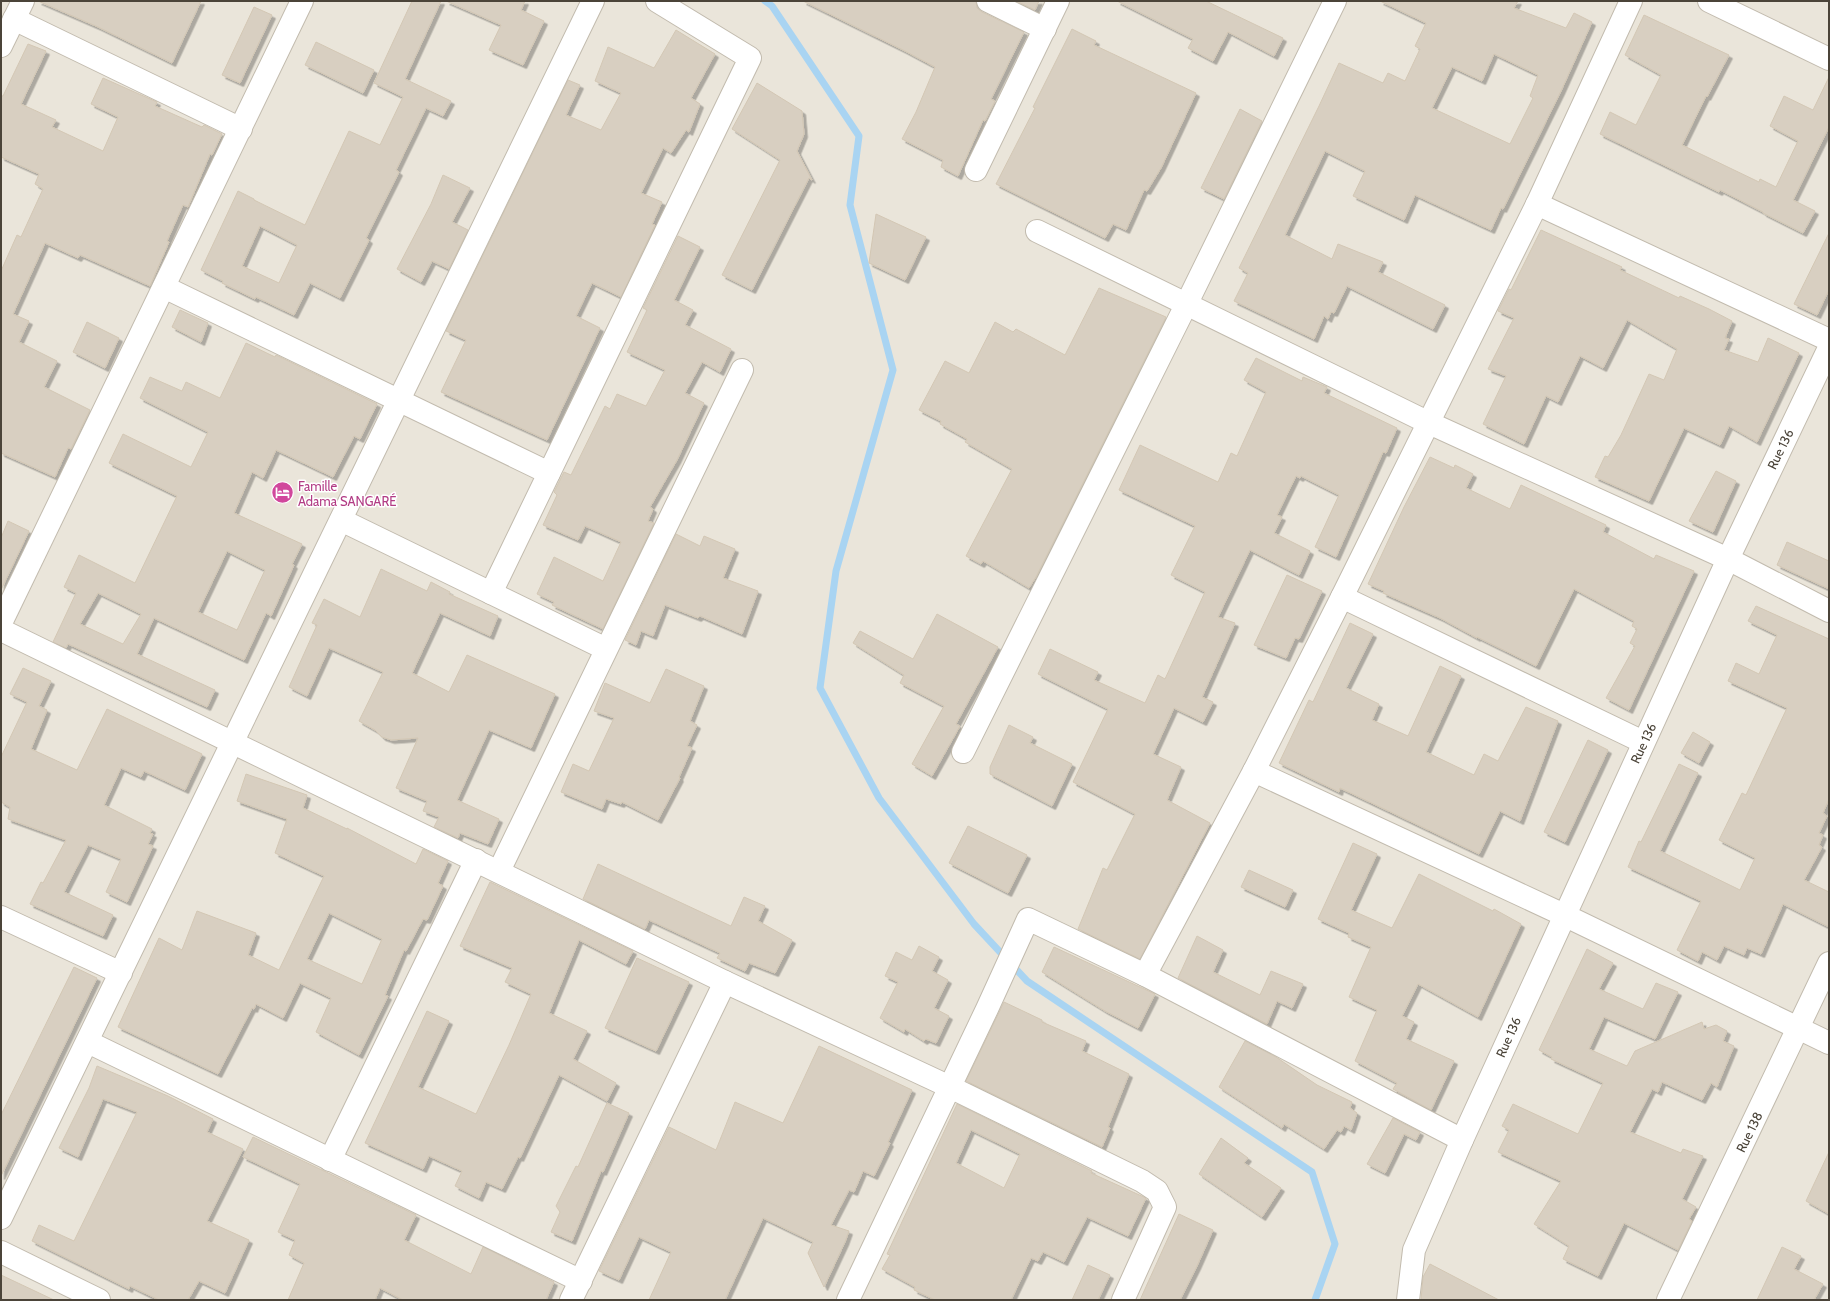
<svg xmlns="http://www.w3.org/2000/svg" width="1830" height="1301" font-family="Cabin,sans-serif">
  <defs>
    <filter id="shadow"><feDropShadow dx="3.5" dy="3.5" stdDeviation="0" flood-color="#0004"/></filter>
  </defs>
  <rect width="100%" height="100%" fill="#f6f3ec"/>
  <!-- residential -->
  <rect fill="#eae5da" x="1" y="1" width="1828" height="1299"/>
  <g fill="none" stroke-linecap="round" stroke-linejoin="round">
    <!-- stream -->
    <polyline stroke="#a9d4f2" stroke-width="7" points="765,1 772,6 859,136 850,205 893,370 836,571 820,688 879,798 974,924 1027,981 1312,1172 1335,1244 1315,1300"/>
  </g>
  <!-- building -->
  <g fill="#d8cfc1" stroke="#d3c7b4" fill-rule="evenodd" filter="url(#shadow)">
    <polygon points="38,1 201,1 172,63 98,27"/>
    <path d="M412,1H441L405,79L451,101L443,116L426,108L396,170L399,172L366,238L369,240L340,298L310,283L294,315L256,297L255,299L222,283L223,281L201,270L238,191L254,199V200L305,225L349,131L380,145L403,97L374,83ZM260,226L297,245L279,283L242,266Z"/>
    <polygon points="446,1 525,1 521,10 544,21 523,65 489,50 501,25"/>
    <polygon points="803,1 976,1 977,8 982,12 1024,32 991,99 995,101 985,121 983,120 958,176 941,167 943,160 902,139 916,112 935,67 903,50"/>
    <polygon points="1016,1 1039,1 1035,10"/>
    <polygon points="1117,1 1206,1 1283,38 1274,56 1228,32 1213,61 1188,48 1193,39"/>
    <path d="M1380,1H1518L1514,8L1566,28L1574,13L1592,22L1561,91L1503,209L1501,208L1491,230L1415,195L1404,220L1353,196L1365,171L1325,151L1285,235L1332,259L1338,244L1383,262L1378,272L1445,305L1433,329L1347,286L1334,313L1331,312L1328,319L1324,316L1314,339L1234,301L1248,273L1239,268L1319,106L1339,63L1383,83L1388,73L1405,81L1420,49L1415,46L1426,23ZM1494,54L1538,75L1530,96L1533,98L1510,144L1432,108L1452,67L1482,81Z"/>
    <polygon points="254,7 272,15 240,83 222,75"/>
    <polygon points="1644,15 1729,55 1707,97 1706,96 1682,145 1759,182 1760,179 1776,187 1798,141 1770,126 1784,96 1813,110 1829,77 1829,127 1793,200 1815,211 1803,233 1763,213 1763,212 1720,190 1719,192 1600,134 1610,112 1636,125 1661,75 1625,55"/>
    <polygon points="1072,29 1096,41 1094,45 1196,93 1161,168 1147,191 1144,190 1126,230 1113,224 1105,238 996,184 1035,108 1033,107"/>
    <polygon points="676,30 715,54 691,98 700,104 689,132 686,130 671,153 663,148 641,193 662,202 652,224 655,225 621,297 592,283 576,316 600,328 547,440 441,392 466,340 446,331 568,80 580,85 566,115 601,130 621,93 595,81 608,47 654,68"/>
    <polygon points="316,42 374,70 363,93 305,65"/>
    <polygon points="28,44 46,51 21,104 56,120 52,127 103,151 118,117 91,104 103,78 157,102 155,106 202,127 204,125 222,134 212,155 210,154 188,207 183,205 167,241 169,242 150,286 80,255 78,258 45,243 13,314 29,321 19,342 57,361 44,387 90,410 71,449 68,448 55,477 1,453 1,271 17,235 21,237 43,189 35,184 39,174 1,157 1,96 3,96"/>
    <polygon points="757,83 802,111 804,134 797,151 812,180 809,178 752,290 722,275 780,160 732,129"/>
    <polygon points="1240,109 1262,121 1224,199 1201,188"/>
    <polygon points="443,175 470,188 452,222 468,230 449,269 432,261 421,282 397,269 431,204"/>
    <polygon points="876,214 926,237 905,280 869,263"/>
    <polygon points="1541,230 1622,267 1620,270 1679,298 1680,296 1709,309 1732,321 1725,338 1729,339 1724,350 1758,362 1768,338 1799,353 1757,442 1729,426 1720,445 1684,428 1649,501 1595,477 1605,456 1608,457 1621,435 1649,374 1664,380 1677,349 1627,320 1603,368 1580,356 1558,402 1546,396 1524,444 1483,424 1506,376 1488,369 1514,318 1498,311 1509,289 1511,290"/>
    <polygon points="1829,233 1829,290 1817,315 1794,304"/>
    <polygon points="678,236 700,247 674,300 693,310 685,325 731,349 720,372 702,362 685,393 704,403 677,460 650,507 653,509 648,521 654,523 603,629 552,605 554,602 537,594 554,557 603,581 621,542 585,526 578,540 543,525 557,495 554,492 564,472 571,475 605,406 610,409 617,394 646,406 665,370 627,352 647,310 643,308"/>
    <polygon points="1099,288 1166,317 1036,577 1029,588 983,561 981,564 966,556 1012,469 965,442 967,439 940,424 941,421 919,410 945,361 969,373 995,322 1013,332 1016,329 1065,355"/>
    <polygon points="180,310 208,323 201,342 172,327"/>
    <polygon points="87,322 119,338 105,368 73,352"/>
    <path d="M246,343L275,357L276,355L377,404L360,439L354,436L333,477L276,450L263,478L252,472L234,513L302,544L292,564L294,565L271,616L266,613L244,660L154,618L137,654L215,690L207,707L68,644L66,648L53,642L76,593L64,587L79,555L135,583L177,496L109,463L123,434L191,467L208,432L140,398L150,377L182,391L186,382L220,398ZM227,551L265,570L237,630L198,612ZM98,593L141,614L123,644L80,624Z"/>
    <polygon points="1256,358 1302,381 1303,377 1327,387 1324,393 1397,428 1386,453 1383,452 1336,557 1315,547 1339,495 1301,476 1300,478 1296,476 1277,515 1282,517 1274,533 1310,551 1299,575 1250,550 1218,617 1235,623 1202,697 1213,702 1203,722 1174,708 1153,754 1181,767 1167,800 1210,823 1140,959 1078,929 1103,868 1107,870 1135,814 1073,782 1108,709 1038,674 1050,649 1098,672 1094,680 1145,703 1158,675 1165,679 1205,592 1171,575 1195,526 1119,490 1140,445 1218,482 1231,453 1237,456 1266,392 1244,380"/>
    <polygon points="1430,457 1454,468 1455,465 1473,474 1466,488 1510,509 1521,485 1606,525 1603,532 1654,559 1656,555 1694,571 1629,710 1606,698 1635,646 1630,643 1637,629 1632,626 1634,621 1574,589 1536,666 1477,637 1477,638 1440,618 1383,593 1384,591 1368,584 1404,507"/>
    <polygon points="1716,471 1736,481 1713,532 1689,521"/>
    <polygon points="8,521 29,531 1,590 1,538"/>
    <polygon points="676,534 700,546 704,536 735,549 723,578 758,591 742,634 700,616 698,618 665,605 653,636 641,631 636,645 625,640"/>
    <polygon points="1787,542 1829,561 1829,589 1777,565"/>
    <polygon points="381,569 427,591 431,582 450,592 449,594 498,616 490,636 440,613 412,673 449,692 467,655 555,694 531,748 489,730 457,800 499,819 488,844 460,833 458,838 434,827 439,817 423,811 427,801 396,788 418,738 391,740 382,737 375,730 359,721 383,672 329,648 307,696 289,687 317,625 312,623 324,599 360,617"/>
    <polygon points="1287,575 1322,591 1299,639 1295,638 1286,658 1254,645"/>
    <polygon points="1756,606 1829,639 1829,799 1823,813 1827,816 1819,833 1823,835 1819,845 1822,847 1804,880 1829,892 1829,927 1783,904 1761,954 1747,948 1744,955 1724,946 1717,960 1702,952 1698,961 1677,950 1701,901 1628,867 1639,841 1641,842 1679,764 1698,773 1660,851 1740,890 1755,858 1719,840 1742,793 1746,795 1787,708 1728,681 1736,663 1759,674 1777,635 1748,621"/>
    <polygon points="937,614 998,647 956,724 960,726 932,776 912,764 944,706 900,683 904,675 853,643 860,631 913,659"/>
    <polygon points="1350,623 1373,634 1346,688 1379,704 1372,720 1408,736 1440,666 1461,676 1426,752 1474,775 1484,754 1498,761 1526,707 1558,721 1520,821 1500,811 1479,854 1340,788 1339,792 1279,763 1309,700 1313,702"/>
    <polygon points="23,668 51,681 39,706 47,710 31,749 77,770 107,709 202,754 185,790 144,771 141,777 121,768 104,805 152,829 150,833 153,834 148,844 153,846 127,902 106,892 121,859 88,845 64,892 113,915 103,936 30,904 41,882 43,883 66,840 8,819 10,807 1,802 1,757 27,702 10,694"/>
    <polygon points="666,669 704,686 690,721 697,725 687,746 692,748 679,777 680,778 658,820 622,802 621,804 606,799 602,809 561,792 573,764 589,771 614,718 594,711 605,683 650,703"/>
    <polygon points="1009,725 1033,737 1030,743 1072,764 1052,806 990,774 990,767"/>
    <polygon points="1693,732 1710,742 1699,763 1681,753"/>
    <polygon points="1588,740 1608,750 1565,842 1544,832"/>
    <path d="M246,774L307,795L303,808L347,829V828L416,864L423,849L448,861L438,883L443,886L427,920L423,919L406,951L404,950L385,995L388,996L359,1055L316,1032L331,998L300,983L283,1018L256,1004L254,1009L252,1008L218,1074L118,1027L159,938L182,950L197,911L256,933L248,955L279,970L324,876L275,853L287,819L237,801ZM329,913L382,939L362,984L307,959Z"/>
    <polygon points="968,826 1027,855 1008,893 949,863"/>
    <polygon points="1353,843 1377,854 1351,910 1392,928 1419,874 1493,911 1494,909 1521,924 1478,1017 1418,984 1402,1016 1414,1022 1406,1039 1454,1061 1431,1110 1393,1089 1397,1083 1355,1061 1377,1010 1349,997 1371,947 1348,937 1349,933 1318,919"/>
    <polygon points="598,864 731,926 744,897 765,906 758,921 792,940 775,973 749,963 745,971 717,958 720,953 649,920 645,929 583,899"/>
    <polygon points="1249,870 1293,890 1285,907 1241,887"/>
    <polygon points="490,882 633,951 626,964 579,940 549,1013 587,1031 573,1059 616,1083 607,1101 559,1075 520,1158 518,1157 502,1189 486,1182 479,1198 455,1186 462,1171 429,1156 423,1169 365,1143 427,1011 449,1021 418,1087 476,1114 509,1045 531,994 505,982 512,968 460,946"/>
    <polygon points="1197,936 1223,950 1213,972 1260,995 1271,971 1303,984 1292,1008 1277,1001 1267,1024 1178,978"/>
    <polygon points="919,946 939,957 932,971 948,980 934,1008 949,1016 936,1043 926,1039 924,1041 905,1029 904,1032 880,1018 898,982 885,976 896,952 912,960"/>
    <polygon points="1054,947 1155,994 1138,1028 1105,1011 1042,972"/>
    <polygon points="1587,949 1613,963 1599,989 1643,1009 1656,983 1678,992 1655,1039 1604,1017 1589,1049 1627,1066 1635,1051 1702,1022 1704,1029 1716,1025 1727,1031 1723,1041 1734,1046 1717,1087 1711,1083 1702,1100 1662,1082 1658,1092 1652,1089 1630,1132 1681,1153 1683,1149 1703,1156 1682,1199 1696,1207 1689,1219 1692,1221 1678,1250 1624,1223 1598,1276 1563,1259 1569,1246 1534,1224 1561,1181 1498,1152 1509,1130 1502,1126 1513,1104 1578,1134 1603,1083 1551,1059 1552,1057 1539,1050"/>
    <polygon points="637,958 689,982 656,1051 605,1028"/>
    <polygon points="74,967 97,978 1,1176 1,1115"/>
    <polygon points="1004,1002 1042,1020 1042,1022 1086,1041 1082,1051 1129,1074 1108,1127 1110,1128 1102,1147 966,1081"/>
    <polygon points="1245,1041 1276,1057 1317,1085 1352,1102 1350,1108 1357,1113 1351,1130 1344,1126 1341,1132 1337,1130 1324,1149 1284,1124 1282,1128 1219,1087"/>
    <polygon points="819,1046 912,1090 888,1142 890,1143 874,1176 863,1171 854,1192 849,1190 831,1225 849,1231 845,1242 824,1287 808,1253 813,1242 763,1218 725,1300 649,1300 671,1252 639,1237 619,1280 599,1271 669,1127 716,1150 735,1102 783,1123"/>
    <polygon points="97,1066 168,1096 213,1119 207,1132 243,1149 207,1221 249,1240 225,1293 199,1281 188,1300 159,1300 130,1286 129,1289 32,1241 39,1225 74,1241 137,1112 103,1099 78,1157 59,1148 89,1088"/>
    <polygon points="607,1103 629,1113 603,1172 601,1171 572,1241 551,1232 560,1212 556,1206 576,1166 578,1167"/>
    <path d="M957,1104L1092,1171L1091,1173L1146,1198L1128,1236L1087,1217L1064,1262L1043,1252L1038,1261L1031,1258L1011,1300H935L914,1290L915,1287L882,1269L890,1255L887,1254ZM971,1130L1020,1154L1004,1188L956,1163Z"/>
    <polygon points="1393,1118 1420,1132 1416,1140 1404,1134 1385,1173 1367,1164"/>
    <polygon points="253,1137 416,1215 404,1240 471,1274 483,1247 554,1282 546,1300 403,1300 380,1288 375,1300 288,1300 304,1263 289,1255 295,1240 278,1232 300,1184 243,1157"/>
    <polygon points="1221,1138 1248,1158 1244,1163 1281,1188 1262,1217 1199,1174"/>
    <polygon points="1829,1152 1829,1214 1806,1201"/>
    <polygon points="1179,1214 1213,1230 1197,1266 1180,1300 1140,1300"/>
    <polygon points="1782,1247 1801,1256 1794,1269 1823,1284 1814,1300 1757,1300"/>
    <polygon points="1430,1264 1499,1300 1421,1300 1423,1277"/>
    <polygon points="1088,1265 1110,1275 1098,1300 1072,1300"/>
    <polygon points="1,1275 54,1300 1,1300"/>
  </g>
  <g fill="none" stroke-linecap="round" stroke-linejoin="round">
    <defs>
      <g id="street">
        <polyline points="988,1 1045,29"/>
        <polyline points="1709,1 1829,59"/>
        <polyline points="14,19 241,129"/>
        <polyline points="1,46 23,1"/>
        <polyline points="976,170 1058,1"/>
        <polyline points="1537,204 1829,340"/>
        <polyline points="1037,231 1427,422 1728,559 1829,611"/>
        <polyline points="164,287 549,473"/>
        <polyline points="341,520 606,649"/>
        <polyline points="491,593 750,58 657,1"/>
        <polyline points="1342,597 1643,742"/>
        <polyline points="1,623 302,1"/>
        <polyline points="1,630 725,982 950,1087 1142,1181 1157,1191 1165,1207 1123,1300"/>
        <polyline points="963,752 1186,305 1335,1"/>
        <polyline points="1254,771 1564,915 1829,1043"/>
        <polyline points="499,871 742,370"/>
        <polyline points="1,917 121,973"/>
        <polyline points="1145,975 1254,771 1342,597 1537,204 1631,1"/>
        <polyline points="88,1042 581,1281"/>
        <polyline points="330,1160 476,860"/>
        <polyline points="1,1218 593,1"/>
        <polyline points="1,1252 99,1300"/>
        <polyline points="571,1300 725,982"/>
        <polyline points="848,1300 987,1009 1028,919 1145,975 1462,1140"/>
        <polyline points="1408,1300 1414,1250 1462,1140 1728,559 1829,348"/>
        <polyline points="1668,1300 1829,963"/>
      </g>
    </defs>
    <!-- street casing -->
    <use href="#street" stroke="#c2bbae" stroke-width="24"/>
    <!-- street -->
    <use href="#street" stroke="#fff" stroke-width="22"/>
  </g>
  <!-- icons -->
  <defs>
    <symbol id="hotel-disc" viewBox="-11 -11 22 22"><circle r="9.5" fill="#d1479c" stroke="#fff"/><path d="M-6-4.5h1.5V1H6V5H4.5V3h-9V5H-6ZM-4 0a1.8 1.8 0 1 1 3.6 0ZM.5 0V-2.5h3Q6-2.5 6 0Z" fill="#fff"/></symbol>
  </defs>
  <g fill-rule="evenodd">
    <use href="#hotel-disc" x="270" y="480" width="25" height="25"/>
  </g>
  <g text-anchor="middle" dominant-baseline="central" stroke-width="3" stroke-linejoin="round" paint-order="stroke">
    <!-- street labels -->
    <g font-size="13" fill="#4b4439" stroke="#fff">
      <text transform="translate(1780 449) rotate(-64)">Rue 136</text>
      <text transform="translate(1643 743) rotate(-65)">Rue 136</text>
      <text transform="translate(1508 1037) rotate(-66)">Rue 136</text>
      <text transform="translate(1749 1132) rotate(-64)">Rue 138</text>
    </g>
    <!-- hotel labels -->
    <g font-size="13" fill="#b23c85" stroke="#fff" text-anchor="start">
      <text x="298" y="486">Famille<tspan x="298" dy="15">Adama SANGARÉ</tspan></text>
    </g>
  </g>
  <!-- border -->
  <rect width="1830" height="1301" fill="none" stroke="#4b4439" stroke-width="4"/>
</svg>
